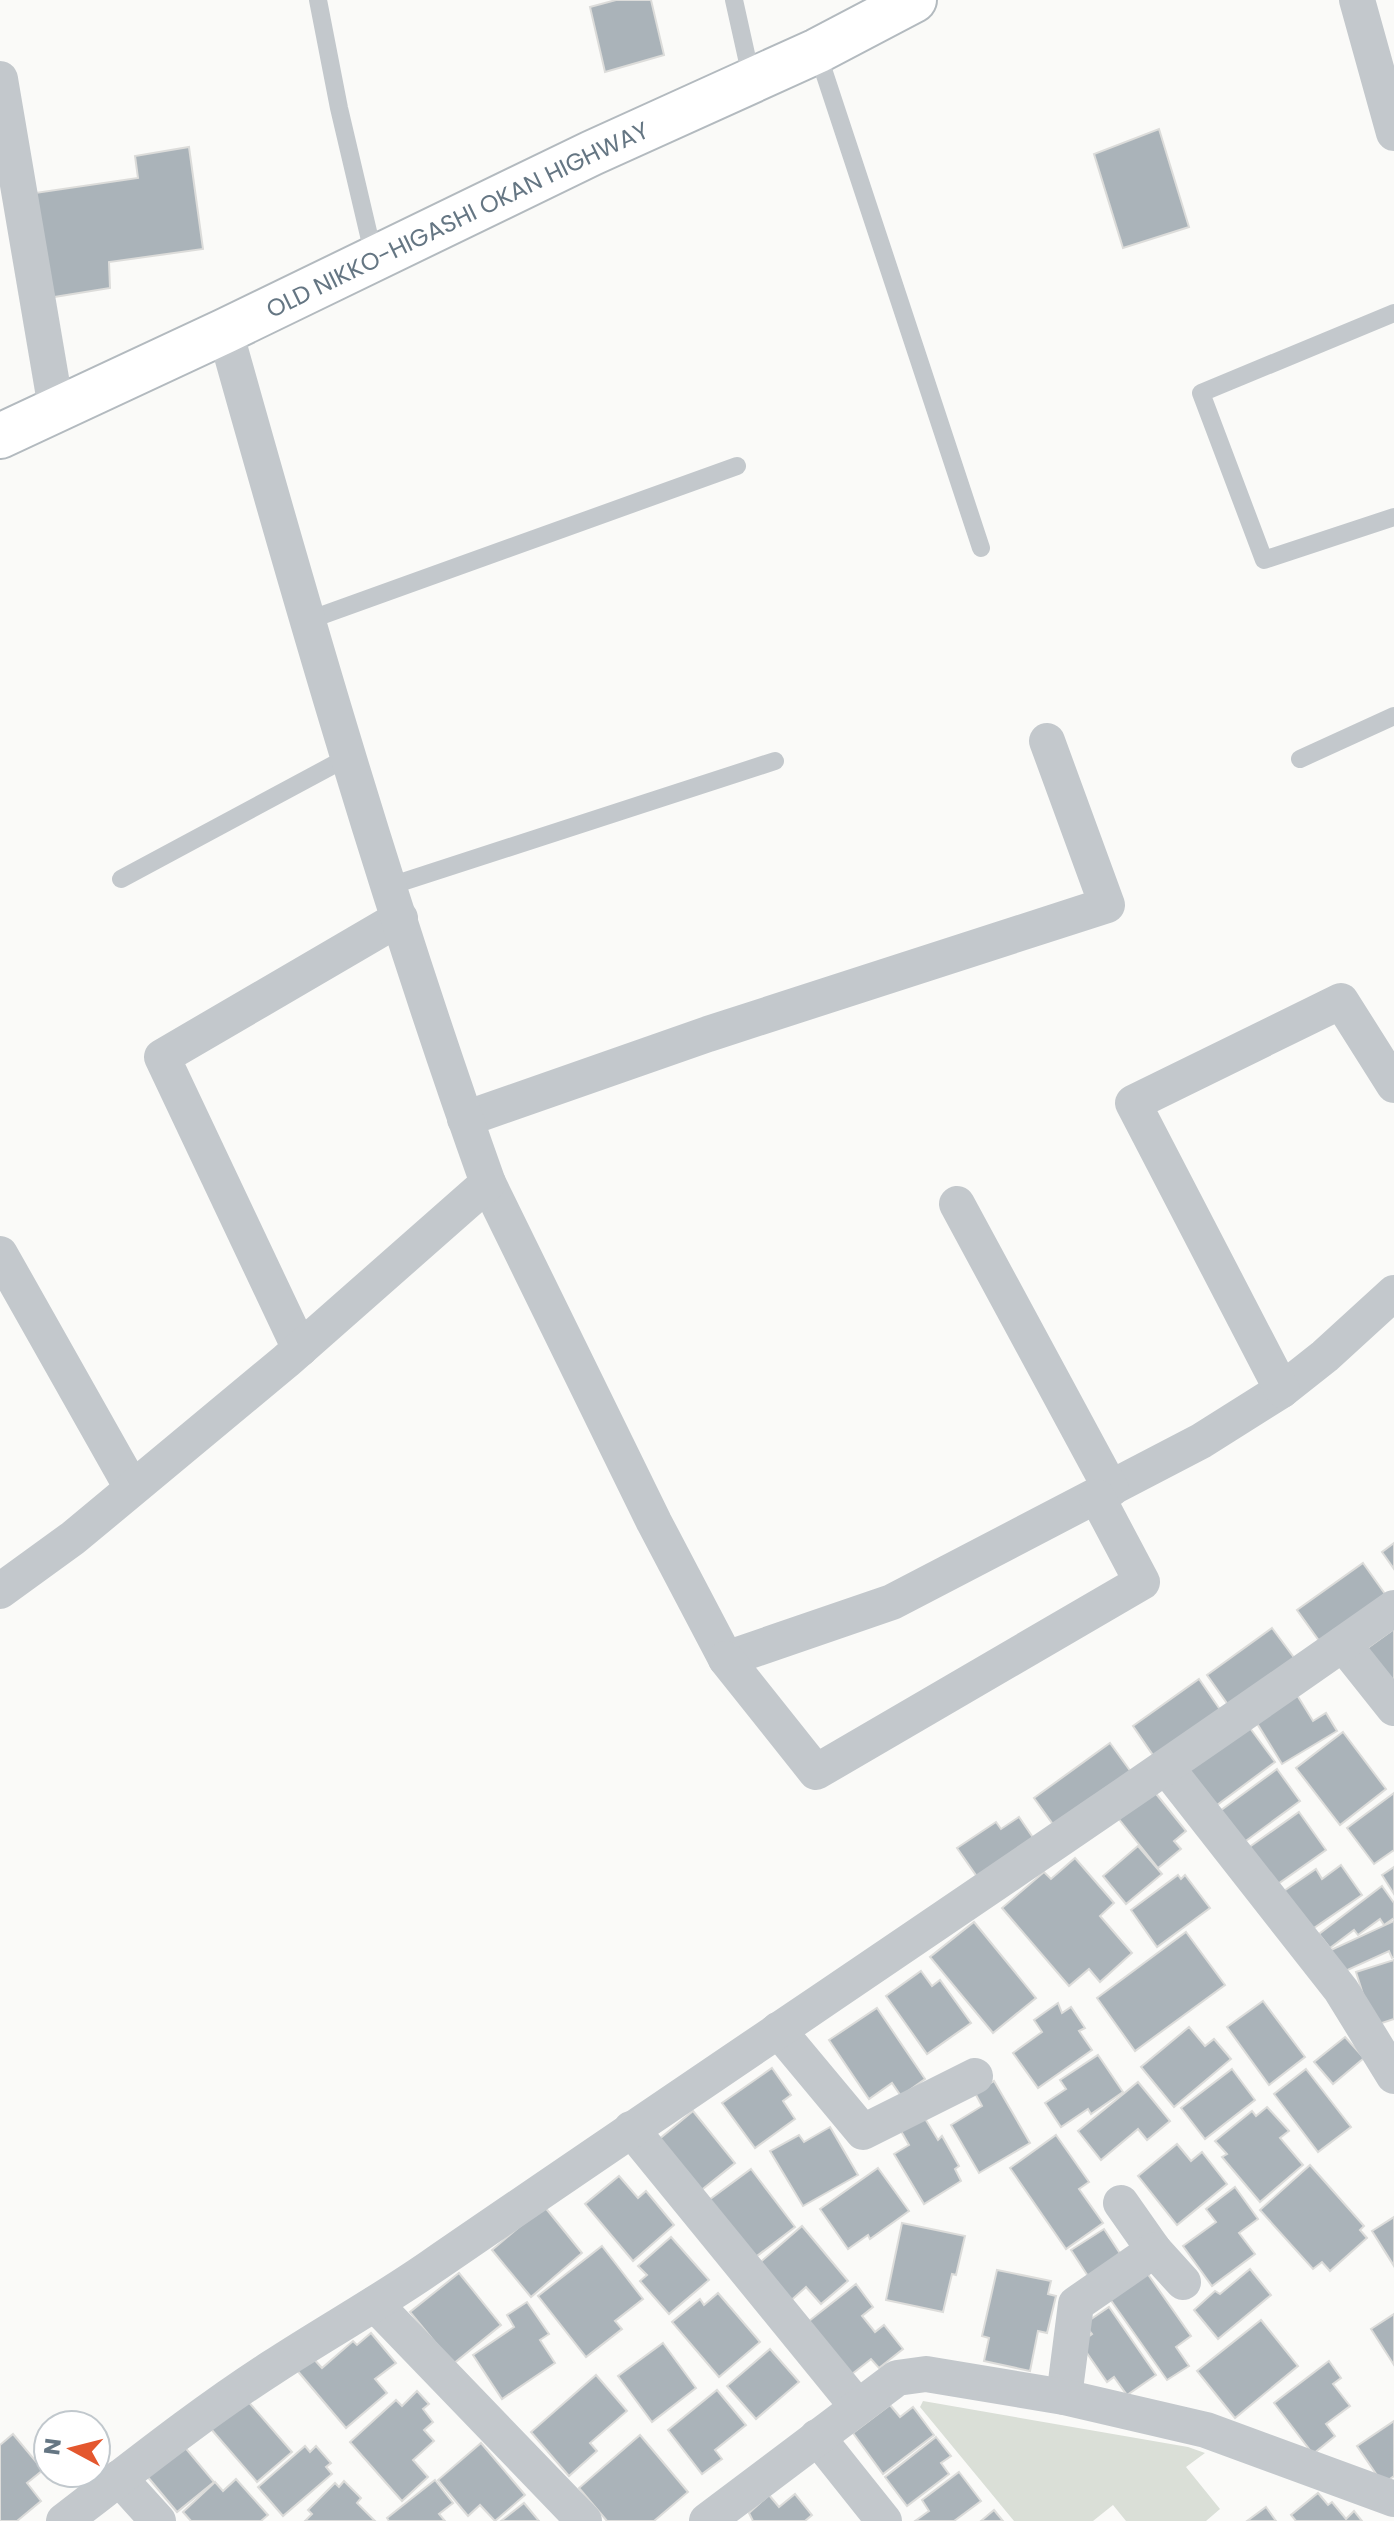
<svg xmlns="http://www.w3.org/2000/svg" width="1394" height="2521" font-family="Poppins,sans-serif">
  <rect width="100%" height="100%" fill="#fafaf8"/>
  <!-- green -->
  <polygon fill="#dadfd7" points="923,2401 1188,2447 1205,2453 1186,2467 1220,2509 1206,2521 1126,2521 1113,2505 1093,2521 1014,2521 920,2407"/>
  <!-- building -->
  <g fill="#aab3b9" stroke="#dcdcda" stroke-width="2">
    <polygon points="616,0 651,0 664,55 605,72 590,7"/>
    <polygon points="1159,129 1189,227 1123,248 1094,154"/>
    <polygon points="189,147 203,249 109,262 110,288 48,298 35,193 138,178 135,156"/>
    <polygon points="1394,1543 1394,1569 1382,1552"/>
    <polygon points="1363,1563 1385,1594 1320,1642 1297,1610"/>
    <polygon points="1272,1628 1295,1659 1229,1706 1207,1675"/>
    <polygon points="1394,1629 1394,1699 1362,1652"/>
    <polygon points="1199,1679 1221,1711 1155,1758 1133,1726"/>
    <polygon points="1292,1687 1313,1721 1326,1713 1337,1731 1282,1764 1250,1712"/>
    <polygon points="1247,1724 1275,1762 1213,1808 1185,1770"/>
    <polygon points="1343,1732 1386,1789 1340,1825 1296,1768"/>
    <polygon points="1110,1743 1131,1772 1055,1827 1034,1798"/>
    <polygon points="1277,1769 1300,1801 1243,1843 1220,1811"/>
    <polygon points="1153,1790 1186,1831 1174,1841 1181,1849 1158,1868 1118,1818"/>
    <polygon points="1394,1793 1394,1850 1374,1864 1347,1828"/>
    <polygon points="1299,1812 1326,1850 1275,1886 1248,1848"/>
    <polygon points="1019,1817 1034,1839 978,1878 957,1848 996,1822 1001,1829"/>
    <polygon points="1138,1846 1162,1874 1126,1904 1103,1876"/>
    <polygon points="1075,1858 1114,1903 1100,1916 1132,1953 1100,1982 1089,1969 1069,1986 1002,1908 1044,1872 1051,1879"/>
    <polygon points="1341,1865 1362,1895 1308,1932 1281,1893 1316,1869 1322,1879"/>
    <polygon points="1394,1867 1394,1894 1382,1875"/>
    <polygon points="1178,1875 1181,1879 1185,1875 1210,1908 1157,1947 1131,1910"/>
    <polygon points="1382,1886 1394,1903 1394,1918 1384,1925 1380,1919 1358,1935 1354,1930 1330,1948 1319,1934"/>
    <polygon points="1394,1921 1394,1957 1392,1958 1389,1951 1341,1973 1331,1950"/>
    <polygon points="974,1922 1036,1998 993,2033 930,1957"/>
    <polygon points="1186,1932 1225,1985 1135,2051 1097,1998"/>
    <polygon points="1394,1960 1394,2019 1373,2026 1356,1972"/>
    <polygon points="921,1971 932,1986 940,1980 971,2023 927,2054 886,1996"/>
    <polygon points="1263,2001 1305,2057 1269,2085 1227,2027"/>
    <polygon points="1058,2003 1062,2013 1071,2007 1085,2028 1079,2031 1092,2050 1038,2088 1013,2053 1042,2032 1034,2020"/>
    <polygon points="877,2008 925,2079 901,2096 892,2083 869,2099 829,2040"/>
    <polygon points="1189,2027 1205,2046 1214,2039 1231,2059 1174,2107 1141,2067"/>
    <polygon points="1345,2037 1364,2058 1333,2084 1314,2062"/>
    <polygon points="1098,2055 1123,2092 1091,2114 1088,2109 1061,2127 1045,2103 1066,2089 1060,2080"/>
    <polygon points="772,2068 791,2095 783,2101 795,2119 755,2148 722,2103"/>
    <polygon points="1232,2069 1255,2100 1205,2139 1181,2108"/>
    <polygon points="1306,2069 1351,2127 1318,2152 1274,2094"/>
    <polygon points="994,2081 1030,2143 979,2173 951,2125 982,2106 975,2093"/>
    <polygon points="1138,2082 1170,2121 1147,2140 1138,2129 1101,2160 1078,2131"/>
    <polygon points="1267,2107 1289,2131 1280,2138 1303,2165 1260,2202 1222,2157 1227,2154 1215,2141 1252,2111 1256,2116"/>
    <polygon points="693,2111 735,2163 699,2192 657,2141"/>
    <polygon points="924,2117 938,2140 942,2136 959,2166 955,2169 961,2181 924,2204 894,2154 909,2145 901,2131"/>
    <polygon points="830,2127 858,2175 803,2206 770,2151 799,2135 804,2142"/>
    <polygon points="1056,2135 1089,2182 1079,2189 1103,2223 1066,2249 1010,2168"/>
    <polygon points="1177,2144 1191,2161 1202,2152 1227,2184 1177,2225 1138,2176"/>
    <polygon points="1310,2165 1364,2226 1360,2230 1367,2238 1330,2271 1322,2262 1313,2269 1260,2210"/>
    <polygon points="878,2168 909,2211 870,2239 868,2235 848,2249 820,2209"/>
    <polygon points="751,2169 795,2227 753,2259 709,2200"/>
    <polygon points="619,2176 638,2198 646,2191 674,2225 633,2261 585,2204"/>
    <polygon points="1235,2187 1258,2219 1239,2233 1255,2254 1212,2286 1183,2246 1216,2222 1206,2209"/>
    <polygon points="544,2206 582,2253 531,2297 492,2250"/>
    <polygon points="1394,2217 1394,2266 1372,2231"/>
    <polygon points="902,2223 965,2236 956,2275 952,2274 943,2312 886,2300"/>
    <polygon points="802,2226 848,2281 821,2304 806,2287 787,2304 756,2266"/>
    <polygon points="1104,2229 1121,2255 1088,2276 1071,2250"/>
    <polygon points="671,2237 709,2280 669,2314 640,2281 647,2275 638,2266"/>
    <polygon points="602,2246 643,2299 615,2321 622,2329 586,2357 538,2296"/>
    <polygon points="1250,2269 1271,2295 1218,2339 1194,2310 1215,2291 1220,2294"/>
    <polygon points="997,2270 1051,2281 1048,2294 1056,2296 1047,2333 1038,2331 1030,2371 984,2361 989,2338 982,2336"/>
    <polygon points="459,2273 501,2325 453,2364 410,2312"/>
    <polygon points="1147,2273 1191,2336 1176,2347 1189,2366 1167,2380 1110,2299"/>
    <polygon points="856,2284 873,2307 862,2316 875,2332 884,2325 903,2349 879,2368 871,2359 852,2374 804,2325"/>
    <polygon points="718,2293 760,2342 719,2377 672,2322 700,2299 704,2305"/>
    <polygon points="527,2302 549,2334 540,2340 555,2363 502,2399 473,2355 514,2327 507,2315"/>
    <polygon points="1109,2307 1156,2375 1127,2395 1114,2377 1107,2382 1080,2343 1092,2334 1084,2324"/>
    <polygon points="1394,2314 1394,2365 1371,2329"/>
    <polygon points="1261,2320 1298,2366 1235,2418 1197,2371"/>
    <polygon points="371,2333 396,2363 375,2379 387,2393 346,2428 296,2369 311,2356 322,2368 353,2341 357,2345"/>
    <polygon points="663,2343 696,2388 652,2422 618,2376"/>
    <polygon points="770,2349 799,2382 756,2419 727,2386"/>
    <polygon points="1329,2361 1341,2378 1333,2384 1350,2406 1326,2424 1335,2436 1313,2454 1274,2403"/>
    <polygon points="596,2375 627,2411 590,2443 597,2451 569,2476 531,2432"/>
    <polygon points="717,2390 746,2425 715,2450 722,2459 702,2474 668,2430"/>
    <polygon points="417,2391 429,2404 423,2409 433,2422 424,2430 434,2441 413,2460 428,2477 402,2501 350,2442 396,2400 402,2406"/>
    <polygon points="246,2399 292,2452 257,2482 211,2429"/>
    <polygon points="890,2405 900,2417 913,2407 934,2435 883,2474 853,2433"/>
    <polygon points="1394,2421 1394,2476 1383,2484 1357,2446"/>
    <polygon points="13,2434 43,2470 27,2483 41,2501 17,2521 0,2521 0,2445"/>
    <polygon points="640,2435 688,2492 654,2521 607,2521 579,2488"/>
    <polygon points="936,2437 951,2456 941,2463 949,2474 907,2506 885,2477"/>
    <polygon points="481,2443 525,2495 495,2521 480,2505 468,2516 438,2480"/>
    <polygon points="183,2445 214,2482 177,2512 147,2476"/>
    <polygon points="305,2446 310,2452 316,2446 331,2463 326,2467 332,2474 283,2516 258,2487"/>
    <polygon points="959,2472 981,2501 954,2521 915,2521 929,2511 922,2500"/>
    <polygon points="236,2479 268,2515 261,2521 191,2521 183,2512 215,2482 223,2491"/>
    <polygon points="435,2480 453,2503 439,2514 445,2521 389,2521 387,2518"/>
    <polygon points="344,2481 361,2498 357,2503 375,2521 305,2521 312,2514 308,2510 335,2483 339,2487"/>
    <polygon points="1318,2493 1328,2505 1332,2502 1346,2519 1354,2511 1362,2521 1296,2521 1291,2515"/>
    <polygon points="795,2494 812,2515 805,2521 753,2521 749,2513 769,2495 779,2507"/>
    <polygon points="524,2503 539,2521 501,2521"/>
    <polygon points="1266,2507 1276,2521 1247,2521"/>
    <polygon points="994,2510 1003,2521 981,2521"/>
  </g>
  <g fill="none" stroke-linecap="round" stroke-linejoin="round">
    <defs>
      <g id="secondary">
        <path id="s1" d="M0,436L225,331L592,153L817,51L914,0"/>
      </g>
    </defs>
    <!-- secondary casing -->
    <use href="#secondary" stroke="#b3babf" stroke-width="48"/>
    <!-- lane -->
    <g stroke="#c3c8cc" stroke-width="18">
      <polyline points="318,0 339,108 374,257"/>
      <polyline points="734,0 752,81"/>
      <polyline points="817,51 981,548"/>
      <polyline points="1394,313 1201,393 1264,560 1394,517"/>
      <polyline points="309,620 737,466"/>
      <polyline points="1300,759 1394,716"/>
      <polyline points="121,879 348,757"/>
      <polyline points="390,886 775,761"/>
    </g>
    <!-- street -->
    <g stroke="#c3c8cc" stroke-width="36">
      <polyline points="1357,0 1394,133"/>
      <polyline points="0,79 56,408"/>
      <polyline points="465,1119 708,1034 1107,905 1047,741"/>
      <polyline points="488,1183 654,1522 726,1659 892,1602 1201,1441 1282,1390 1325,1356 1394,1293"/>
      <polyline points="957,1204 1111,1489"/>
      <polyline points="0,1254 132,1488"/>
      <polyline points="300,1349 162,1057 400,918"/>
      <polyline points="1282,1390 1133,1103 1341,1001 1394,1085"/>
      <path d="M0,1591L73,1538L286,1361L488,1183C388,903 305,617 225,331"/>
      <polyline points="1343,1644 1394,1708"/>
      <polyline points="726,1659 816,1772 1142,1582 1097,1497"/>
      <polyline points="1166,1767 1341,1990 1394,2076"/>
      <polyline points="778,2030 863,2132 975,2076"/>
      <polyline points="631,2129 857,2406"/>
      <polyline points="1121,2203 1154,2250 1183,2282"/>
      <polyline points="375,2304 584,2521"/>
      <polyline points="1064,2397 1076,2304 1154,2250"/>
      <polyline points="817,2437 884,2521"/>
      <polyline points="119,2478 158,2521"/>
      <path d="M64,2521C133,2468 200,2414 273,2367C325,2333 379,2303 431,2267C751,2047 1076,1832 1394,1608"/>
      <polyline points="707,2521 897,2378 926,2374 1064,2397 1206,2430 1394,2499"/>
    </g>
    <!-- secondary -->
    <use href="#secondary" stroke="#fff" stroke-width="44"/>
  </g>
  <g text-anchor="middle" dominant-baseline="central" stroke-width="8" stroke-linejoin="round" paint-order="stroke">
    <!-- street labels -->
    <g font-size="24" fill="#657683" stroke="#fff">
      <text stroke="none"><textPath href="#s1" startOffset="506">OLD NIKKO-HIGASHI OKAN HIGHWAY</textPath></text>
    </g>
  </g>
  <!-- north arrow -->
  <g transform="translate(72 2449) rotate(277)"><circle r="38" fill="#ffffff" stroke="#c1c8cd" stroke-width="2"/>
  <path d="M0-6L14 30L0 20L-14 30Z" fill="#e4572e"/>
  <text y="-12" font-size="22" font-weight="bold" text-anchor="middle" fill="#657683">N</text>
  </g>
</svg>
